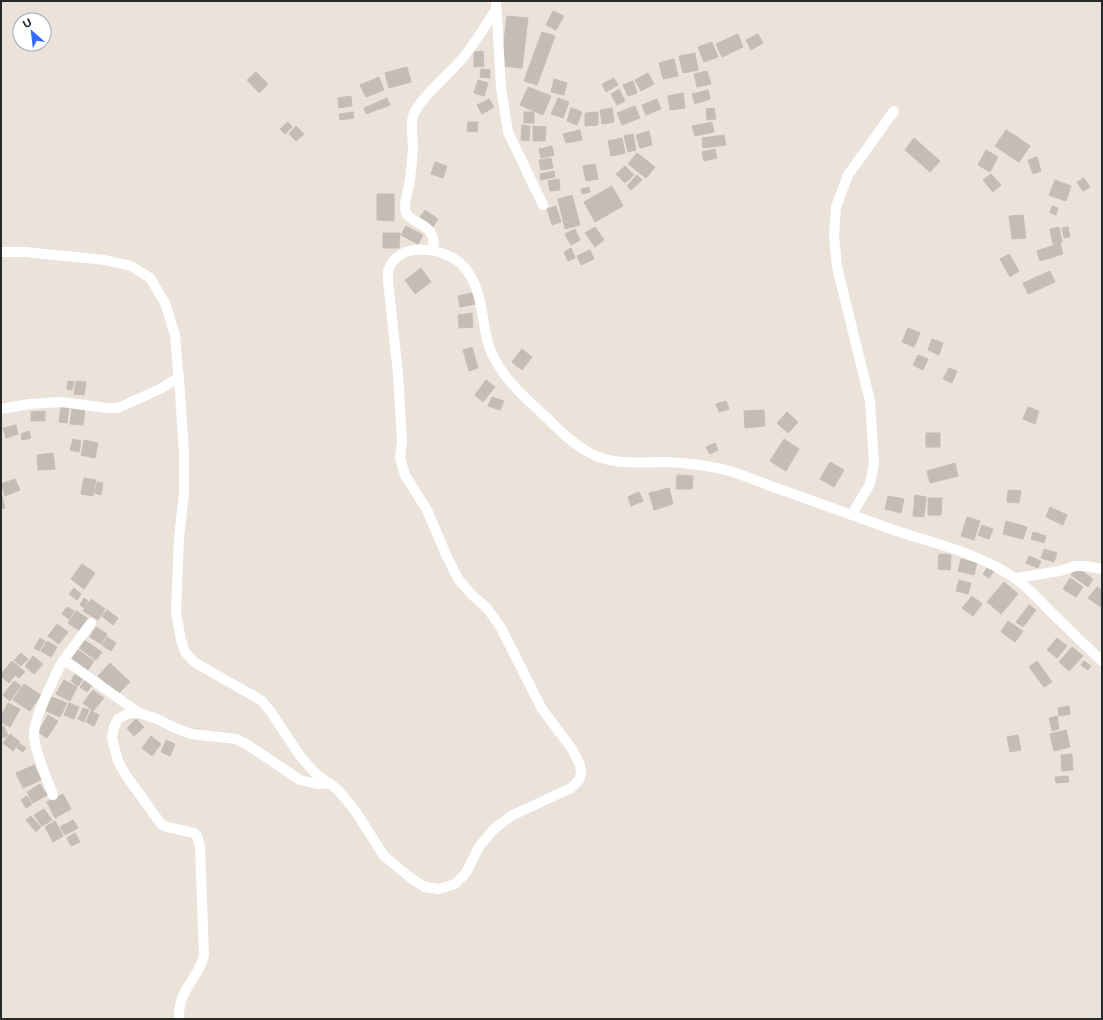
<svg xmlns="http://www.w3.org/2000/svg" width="1103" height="1020" font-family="Montserrat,sans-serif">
  <rect width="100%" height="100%" fill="#ebe2d9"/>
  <!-- building -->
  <g fill="#c3bdb5" stroke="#c6beb3">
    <polygon points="553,11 564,16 556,30 546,25"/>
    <polygon points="507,16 528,18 522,68 501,66"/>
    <polygon points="542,32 555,36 537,85 524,81"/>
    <polygon points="738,34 743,47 722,57 716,44"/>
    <polygon points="758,34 763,43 751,50 746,40"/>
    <polygon points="712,42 718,57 704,62 698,47"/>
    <polygon points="483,51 484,66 474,67 474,52"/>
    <polygon points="695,53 698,70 683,73 679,56"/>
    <polygon points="674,59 678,76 663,79 659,63"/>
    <polygon points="407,67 411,82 389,88 385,73"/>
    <polygon points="481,69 490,70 490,78 480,77"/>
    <polygon points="707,71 711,84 697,87 694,74"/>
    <polygon points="256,72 268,84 259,93 247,80"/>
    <polygon points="648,73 654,84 641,91 635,80"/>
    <polygon points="379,77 384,90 366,97 360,85"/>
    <polygon points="614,78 618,85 606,92 602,84"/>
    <polygon points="554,79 567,83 564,95 551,92"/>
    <polygon points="478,80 488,83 484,96 474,93"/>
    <polygon points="633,81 637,93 628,96 623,85"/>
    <polygon points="528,87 551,96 543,115 520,105"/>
    <polygon points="619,89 625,101 617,105 611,94"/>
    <polygon points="708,90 710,99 695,104 692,94"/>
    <polygon points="683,93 685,108 670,110 668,96"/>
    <polygon points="351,96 352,106 339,108 338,98"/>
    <polygon points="387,98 390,105 366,114 364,108"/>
    <polygon points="558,98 569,102 563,118 551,114"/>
    <polygon points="489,99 494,107 482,114 477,105"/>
    <polygon points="657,99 661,109 646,115 642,105"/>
    <polygon points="635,106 640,118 622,125 617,113"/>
    <polygon points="571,108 582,112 577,125 567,121"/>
    <polygon points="612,108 614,122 602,124 600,110"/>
    <polygon points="714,108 716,119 707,120 706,109"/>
    <polygon points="353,112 354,118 340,120 339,114"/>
    <rect x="524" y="112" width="10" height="11"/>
    <polygon points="598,112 598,125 585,126 585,113"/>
    <polygon points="288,122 292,127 285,134 280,129"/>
    <polygon points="468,122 478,122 477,132 467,131"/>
    <polygon points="712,122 714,132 695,136 692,126"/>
    <polygon points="522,125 530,126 529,141 521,140"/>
    <polygon points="296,126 304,134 296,141 289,134"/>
    <polygon points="533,126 546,127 545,141 533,141"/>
    <polygon points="580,130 582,140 566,143 563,134"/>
    <polygon points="1006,130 1019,138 1008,155 995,146"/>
    <polygon points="649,131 652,145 640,148 636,135"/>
    <polygon points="633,134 636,150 628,152 624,136"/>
    <polygon points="724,135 726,145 703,148 702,138"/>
    <polygon points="622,138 625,153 611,156 608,141"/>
    <polygon points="914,138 940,161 930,172 905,150"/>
    <polygon points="1019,138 1030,146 1019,162 1008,155"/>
    <polygon points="552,146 554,155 541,158 539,149"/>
    <polygon points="715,149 717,158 704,161 702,152"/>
    <polygon points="986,150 998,157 990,172 978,165"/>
    <polygon points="637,153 655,167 646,178 628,164"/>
    <polygon points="1037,157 1041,171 1033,174 1028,160"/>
    <polygon points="551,158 553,168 541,170 539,160"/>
    <polygon points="435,162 447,166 443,178 431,174"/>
    <polygon points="595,164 598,179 586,181 583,166"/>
    <polygon points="625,166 634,175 625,183 616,174"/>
    <polygon points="554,171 555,177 541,180 540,174"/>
    <polygon points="991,174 1001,185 993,192 983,180"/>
    <polygon points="637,175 642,180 631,190 627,186"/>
    <polygon points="1084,178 1090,187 1083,191 1077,182"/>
    <polygon points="559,179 560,190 550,191 548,181"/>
    <polygon points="1055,180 1071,186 1066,201 1049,195"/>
    <polygon points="612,186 623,206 595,222 584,202"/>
    <polygon points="589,187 590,192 582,194 581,189"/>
    <polygon points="377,194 394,194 394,221 377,220"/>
    <polygon points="572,195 580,225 565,229 558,199"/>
    <polygon points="556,206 561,222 552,225 547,209"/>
    <polygon points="1052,206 1058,208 1056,215 1050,213"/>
    <polygon points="425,210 438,219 433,227 420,217"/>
    <polygon points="1023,215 1026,238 1012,239 1009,216"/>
    <polygon points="406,226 423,235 418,244 401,235"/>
    <polygon points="595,227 604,240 595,247 585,233"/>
    <polygon points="1059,227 1062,242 1053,244 1050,229"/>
    <polygon points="1068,227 1070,237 1064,238 1062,228"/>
    <polygon points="575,229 580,240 571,245 565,234"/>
    <polygon points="383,233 400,233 399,248 383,248"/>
    <polygon points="1060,243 1063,254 1040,261 1037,251"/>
    <polygon points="571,248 575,258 568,261 564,252"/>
    <polygon points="590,250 594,259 581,265 577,256"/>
    <polygon points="1009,254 1019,271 1010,277 1000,259"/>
    <polygon points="421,268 431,282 415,294 405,280"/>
    <polygon points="1050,271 1055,282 1028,294 1023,283"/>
    <polygon points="472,293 475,304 460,307 458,296"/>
    <polygon points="472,313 473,327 459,328 458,315"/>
    <polygon points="908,328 920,333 914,347 902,342"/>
    <polygon points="932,339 943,343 939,355 928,350"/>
    <polygon points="472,347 478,368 469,371 463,350"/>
    <polygon points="522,349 532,357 522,370 512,362"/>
    <polygon points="918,355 928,359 923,370 913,365"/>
    <polygon points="949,368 957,371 952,383 943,379"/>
    <polygon points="486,380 495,387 483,402 475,395"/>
    <polygon points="68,381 74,382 72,390 67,389"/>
    <polygon points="76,381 86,382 84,395 74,394"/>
    <polygon points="492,397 504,401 500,410 488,406"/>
    <polygon points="726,401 729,409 719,412 716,404"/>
    <polygon points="61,406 69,407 67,423 59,422"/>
    <polygon points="1028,407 1039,411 1035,424 1023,419"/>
    <polygon points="72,408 85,409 83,425 70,424"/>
    <polygon points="764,410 765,426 745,428 744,411"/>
    <polygon points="45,411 45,421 31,421 31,412"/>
    <polygon points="787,412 798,422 788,433 777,423"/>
    <polygon points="16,425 18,434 6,438 3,428"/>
    <polygon points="29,431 31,438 22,440 21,434"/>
    <rect x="926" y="433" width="14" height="14"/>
    <polygon points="73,439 81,441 79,452 70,450"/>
    <polygon points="784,439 799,449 786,471 770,461"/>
    <polygon points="84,440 98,443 95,458 81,455"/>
    <polygon points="715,443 718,450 710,454 706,447"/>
    <polygon points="53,453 55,469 38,470 37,455"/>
    <polygon points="830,462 844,470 834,487 820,479"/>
    <polygon points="955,463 958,476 930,483 927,471"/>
    <polygon points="677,475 693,476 692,489 676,489"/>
    <polygon points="84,478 96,480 93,496 81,494"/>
    <polygon points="15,479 20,490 5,496 1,484"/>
    <polygon points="97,482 103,483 101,495 95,493"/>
    <polygon points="669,488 673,504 654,510 649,493"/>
    <polygon points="1008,490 1021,491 1019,503 1007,502"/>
    <polygon points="1,492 5,508 1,509"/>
    <polygon points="639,492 643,501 631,506 628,497"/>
    <polygon points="915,495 926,497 924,517 913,516"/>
    <polygon points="888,496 904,499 901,513 885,509"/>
    <polygon points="928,498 942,498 941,515 928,515"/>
    <polygon points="1050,507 1067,515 1063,525 1046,517"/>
    <polygon points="967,517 980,521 974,540 961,536"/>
    <polygon points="1006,521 1027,527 1023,539 1003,534"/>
    <polygon points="982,525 993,529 989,539 978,535"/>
    <polygon points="1033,532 1046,536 1044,543 1031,539"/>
    <polygon points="1044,549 1057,553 1054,562 1041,558"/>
    <polygon points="939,554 951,555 950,570 938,569"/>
    <polygon points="1029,556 1041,561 1038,568 1026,563"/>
    <polygon points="961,559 977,563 974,575 958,571"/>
    <polygon points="82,564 95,573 84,589 71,579"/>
    <polygon points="989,565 995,569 989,578 983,574"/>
    <polygon points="1076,567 1093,579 1088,587 1071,575"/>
    <polygon points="1070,578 1083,587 1076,597 1063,589"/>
    <polygon points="959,580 971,583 968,594 956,591"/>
    <polygon points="1004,582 1018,594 1001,614 987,602"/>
    <polygon points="1097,587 1102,590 1102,608 1088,598"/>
    <polygon points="74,588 81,594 77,600 69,594"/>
    <polygon points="972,596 982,604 973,616 962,608"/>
    <polygon points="84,598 88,601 84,608 80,605"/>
    <polygon points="91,599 105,609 98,620 83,611"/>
    <polygon points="1029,605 1036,610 1023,627 1016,622"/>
    <polygon points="67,607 74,611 69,619 62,614"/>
    <polygon points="107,610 118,618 113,625 102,616"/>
    <polygon points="76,611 89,619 80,631 68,623"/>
    <polygon points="1008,621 1023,631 1015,642 1001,632"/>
    <polygon points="57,624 68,632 59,644 48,636"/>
    <polygon points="96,627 107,634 101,644 90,637"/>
    <polygon points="107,637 116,643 111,651 102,645"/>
    <polygon points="40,638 45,641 39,651 34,648"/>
    <polygon points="1057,638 1067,646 1057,658 1047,650"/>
    <polygon points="84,640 102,652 96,660 79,648"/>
    <polygon points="47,641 57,647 51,657 41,651"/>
    <polygon points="1072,647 1083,656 1069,671 1059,662"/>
    <polygon points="75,648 94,661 86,673 67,659"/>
    <polygon points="21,653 28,659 21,666 14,660"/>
    <polygon points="33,656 43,664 34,674 25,666"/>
    <polygon points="12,661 25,672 19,678 15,675 9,683 1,676 1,674"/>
    <polygon points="1037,661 1052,682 1044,687 1029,667"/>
    <polygon points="1084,661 1091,666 1088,670 1081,665"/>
    <polygon points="110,663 130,682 118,694 98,676"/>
    <polygon points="75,674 83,679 78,686 71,681"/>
    <polygon points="64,680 77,687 70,701 56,694"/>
    <polygon points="85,680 92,685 87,692 80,687"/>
    <polygon points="14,681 21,686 10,701 3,695"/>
    <polygon points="24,684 41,695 30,711 13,700"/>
    <polygon points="93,690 104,698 93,711 83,703"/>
    <polygon points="52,697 67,703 60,717 46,711"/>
    <polygon points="8,703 20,709 10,727 1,722 1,717"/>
    <polygon points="69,703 79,707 74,719 64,715"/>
    <polygon points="1069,706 1070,714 1059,716 1058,708"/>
    <polygon points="83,708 89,710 84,722 78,719"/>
    <polygon points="91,711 99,715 94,726 86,722"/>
    <polygon points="48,715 58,721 47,738 38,732"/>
    <polygon points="1057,716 1059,729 1052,731 1049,718"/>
    <polygon points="136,719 144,727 134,736 127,728"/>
    <polygon points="4,726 8,736 2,738 1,728"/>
    <polygon points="1066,730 1070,747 1054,751 1050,734"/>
    <polygon points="10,734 20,742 13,751 3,743"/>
    <polygon points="1018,735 1021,750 1010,752 1007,737"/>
    <polygon points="151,736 161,744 152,756 142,748"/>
    <polygon points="166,740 175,744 170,756 161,752"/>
    <polygon points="20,744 26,748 23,752 17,748"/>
    <polygon points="1072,754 1073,770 1062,771 1061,755"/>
    <polygon points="34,765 41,780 23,788 16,773"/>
    <polygon points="1068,776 1069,782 1056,783 1055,777"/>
    <polygon points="40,784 47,795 33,803 27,792"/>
    <polygon points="63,794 71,809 55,818 47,802"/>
    <polygon points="27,796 32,804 26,808 21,800"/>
    <polygon points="44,809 52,820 42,826 34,815"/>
    <polygon points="31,816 41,827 36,832 26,820"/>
    <polygon points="73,820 78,828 65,835 60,827"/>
    <polygon points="55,821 63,836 53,842 45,827"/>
    <polygon points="75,833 80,842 71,846 67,838"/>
  </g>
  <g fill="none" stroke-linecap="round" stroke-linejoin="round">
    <!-- minor -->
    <g stroke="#fff" stroke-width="10">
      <polyline points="496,1 501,88 508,132 543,205"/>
      <path d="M433,250C439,219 403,226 405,206C405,199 408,192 409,185C411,174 412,161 413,149C413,138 410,127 413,116C417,101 449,74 460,61C474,45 485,27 496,9"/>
      <path d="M1,252H25L105,260L131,266L150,278L165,303L175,335L180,393L184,453V494L179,537L176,612L181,640L185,652L194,662L261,700L271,712L300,756L316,774L337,789L354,809L384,856L412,879L425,887L439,889L455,884L466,873L479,847L494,829L511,816L571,788L579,780L581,773L580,765L572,749L542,709L501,628L487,608L472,595L459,580L447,557L427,510L405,475L400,458L402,441L398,374L388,281C388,278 388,275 388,272C396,239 447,247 464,267C483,289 481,317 488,343C498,375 523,396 546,417C559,430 572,443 588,452C611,466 642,462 667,462C683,463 701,465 717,468C734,471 752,479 768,485C808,499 848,514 888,528C930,543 975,551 1013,577C1026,585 1036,597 1047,608C1065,626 1083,643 1102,661"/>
      <polyline points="1,409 30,404 61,402 107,408 118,408 160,389 179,377"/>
      <polyline points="852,514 870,484 874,463 870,401 837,267 834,236 836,207 848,175 894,111"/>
      <polyline points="1016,578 1060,571 1075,566 1085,566 1102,569"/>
      <polyline points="63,661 91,623"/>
      <path d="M53,795C47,778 35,753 34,736C33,718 54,679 62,662L66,661L139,713"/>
      <path d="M179,1019C178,989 197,981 204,956L200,846L197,836L194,833L167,827L161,824L125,774L118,761L112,738L114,727L118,719L125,715L130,713H139L157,719L175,728L191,734L236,739L248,745L300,780L317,784L330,783"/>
    </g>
  </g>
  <!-- border -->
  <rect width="1103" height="1020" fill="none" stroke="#282828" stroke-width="4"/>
  <!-- north arrow -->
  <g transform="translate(32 32) rotate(332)"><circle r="19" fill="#ffffff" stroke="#a9a9a9"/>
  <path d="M0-3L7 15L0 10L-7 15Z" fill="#346bfe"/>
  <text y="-6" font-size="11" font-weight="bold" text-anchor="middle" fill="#282828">U</text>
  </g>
</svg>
